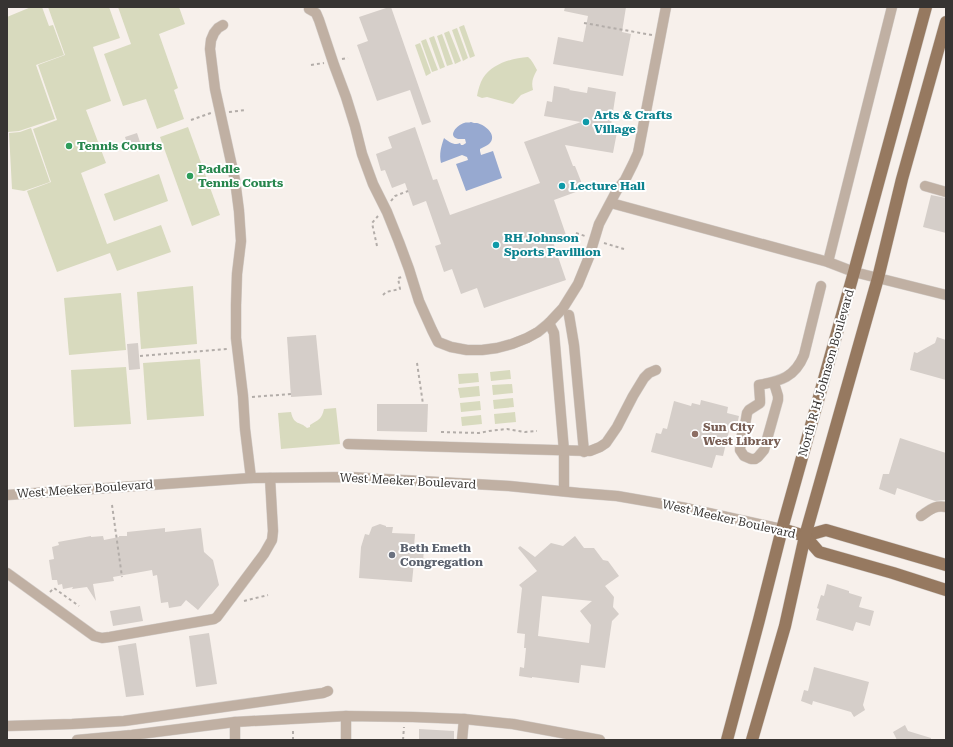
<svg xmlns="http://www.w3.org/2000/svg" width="953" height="747" font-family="'Roboto Serif',serif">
  <rect width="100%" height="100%" fill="#f7f0eb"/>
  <!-- green -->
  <g fill="#d8dabe">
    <polygon points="31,7 42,7 49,26 53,25 64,55 36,65 55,119 19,131 8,132 7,117 7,17"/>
    <polygon points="48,7 109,7 120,38 93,47 111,101 86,110 106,163 81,173 107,244 161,225 171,252 117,271 110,253 57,272 27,191 51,182 33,129 57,120 38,65 65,55"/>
    <polygon points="118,7 179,7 185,24 159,34 178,88 174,90 184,119 157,129 146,99 123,106 104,54 131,44"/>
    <polygon points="464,25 475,56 470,58 459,27"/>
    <polygon points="457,28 468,58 463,61 452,30"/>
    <polygon points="449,31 461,61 455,64 444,33"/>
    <polygon points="442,34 453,64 447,66 437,36"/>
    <polygon points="434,36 445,67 440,69 429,38"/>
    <polygon points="426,39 438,70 432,72 421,41"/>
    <polygon points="420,43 431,73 426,76 415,45"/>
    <path d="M528,57C532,60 534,65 537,70C533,77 531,82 533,90L521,95L513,104L487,97L482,98L477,96C478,90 480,83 483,78C492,64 512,58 528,57Z"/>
    <polygon points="188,127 220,215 192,226 160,137"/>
    <polygon points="31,128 50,182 24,191 12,189 9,133 20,132"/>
    <polygon points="159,174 168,201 114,221 104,194"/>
    <polygon points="193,286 197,344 141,349 137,292"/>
    <polygon points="121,293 126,350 69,355 64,298"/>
    <polygon points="200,359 204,416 147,420 143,363"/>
    <polygon points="126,367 131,424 74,427 71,370"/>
    <polygon points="510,370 511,379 491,381 490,372"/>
    <polygon points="478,373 479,382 459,384 458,374"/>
    <polygon points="512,384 513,393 493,395 492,385"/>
    <polygon points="479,386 480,396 460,398 458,388"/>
    <polygon points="513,398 514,407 494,409 493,400"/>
    <polygon points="480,401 481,410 461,412 460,403"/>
    <path d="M336,408L340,444L281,449L278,413L291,412C294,426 300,421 307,428L310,427V425C318,420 322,419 324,409Z"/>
    <polygon points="515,412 516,422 495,424 494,414"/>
    <polygon points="481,415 482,424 462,426 461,417"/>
  </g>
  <!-- water -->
  <path fill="#97a9d0" d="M471,122C473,123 475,123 477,123C486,125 498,136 489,144C487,146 483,147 480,149V151L481,155L493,151L502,178L466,191L456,164L468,160L467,157L462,155L441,163C439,154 441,147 444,138C449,142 455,146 460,143L461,145H463L466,143L465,139C465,139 459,139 458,139C447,136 457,125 464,123C466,122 469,123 471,122Z"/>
  <!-- building -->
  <g fill="#d5cec9" fill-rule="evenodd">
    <polygon points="389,7 391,7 431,122 422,125 410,90 377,101 357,45 368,41 359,17"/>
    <polygon points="565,7 626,7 622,32 631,34 623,76 553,64 558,37 583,42 588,16 564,11"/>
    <polygon points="554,86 570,89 569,90 587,93 588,87 616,92 611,125 618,127 613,153 565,145 573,166 575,166 584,189 554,200 566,235 552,239 566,280 484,308 477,288 461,294 452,269 444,272 435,246 441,244 426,201 413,206 405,183 392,188 385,170 381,171 376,154 392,148 388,137 415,127 433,180 437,179 450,215 540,183 524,142 581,122 544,116 547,101 552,102"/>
    <polygon points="137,133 141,145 129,150 125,137"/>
    <polygon points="931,195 946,198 946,233 923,227"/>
    <polygon points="316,335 322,395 291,397 287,337"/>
    <polygon points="937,337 946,340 946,380 910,370 914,352 917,353 935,343"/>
    <polygon points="138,343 140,369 129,370 127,344"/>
    <polygon points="701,400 728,407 727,413 739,416 737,425 731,423 723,456 716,455 712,468 651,452 656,433 661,434 663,428 667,429 674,401 691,406 692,403 700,405"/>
    <polygon points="377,404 428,404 427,432 377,431"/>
    <polygon points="900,438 946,453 946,500 935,501 897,488 895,495 879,489 883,474 889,474"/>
    <polygon points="380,524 386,526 386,527 393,527 392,533 415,534 414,547 424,548 423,563 414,562 412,582 359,578 361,547 365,534 369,535 372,527"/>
    <polygon points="165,528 165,532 201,528 204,552 213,560 219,585 198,610 186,600 181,606 169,608 168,602 161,603 157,575 153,576 152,570 113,577 114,581 93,584 96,601 87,587 72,589 73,587 63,589 62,584 58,585 57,580 52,580 49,560 54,559 52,547 59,545 58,542 91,536 91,537 103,536 104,540 119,537 119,536 127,536 127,532"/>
    <path d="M575,536L584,548H594L603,560L608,561L619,576L605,586L614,597L613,607L619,614L612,621L605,668L581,665L579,683L532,677V678L519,676L520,667L524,668L526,648H524L525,634L517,633L522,588L519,585L537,571L518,548L520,546L535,557L551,543L563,546ZM542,596L592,601L580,611L591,625L589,643L538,636Z"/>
    <polygon points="827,584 849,591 849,593 862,597 859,607 874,611 870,626 856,622 853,631 816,620 819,609 817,608 821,595 824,596"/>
    <polygon points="140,606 143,621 113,626 110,611"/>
    <polygon points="209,633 217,684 196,687 189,636"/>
    <polygon points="136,643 144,695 126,697 118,646"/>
    <polygon points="814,667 869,682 863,705 865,710 854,717 851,712 813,701 812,705 801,701 804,690 808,691"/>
    <polygon points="905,725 908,731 931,738 931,740 897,740 893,732"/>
    <polygon points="419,729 454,731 454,740 419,740"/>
  </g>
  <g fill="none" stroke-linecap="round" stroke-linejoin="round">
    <defs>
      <g id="minor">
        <polyline points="309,9 316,13 319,20 334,65 346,97 355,126 362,154 373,184 387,212 399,242 409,269 419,301 432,330 438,342 451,347 467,350 482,350 497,348 512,344 527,338 538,332 549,323 563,308 578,284 589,257 599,224 617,190 625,180 633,164 638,153 666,7"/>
        <polyline points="223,25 218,28 214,33 211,40 210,49 215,89 235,180 239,211 241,241 237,274 236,305 236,338 243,396 245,429 251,478"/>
        <polyline points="925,186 946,192"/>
        <polyline points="611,203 828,262 854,272 946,295"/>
        <polyline points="828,262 892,7"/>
        <polyline points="569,315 574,345 584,452"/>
        <polyline points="549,323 554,333 564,451 564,491"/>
        <path d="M774,383L778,396V400L764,450L758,457L755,459H751L744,456L740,450L741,438L745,425L747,413L749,410L760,403V399L759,385C781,381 795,377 804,355L821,286"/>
        <polyline points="348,444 590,451 600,447 606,443 617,427 633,396 644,378 649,373 656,370"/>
        <polyline points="7,495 251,478 349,477 509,486 579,493 617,496 686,508 782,529"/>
        <path d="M921,516C930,510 934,505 946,507"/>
        <polyline points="7,573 94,636 102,638 110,637 214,619 217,617 264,554 272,540 273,531 270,478"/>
        <polyline points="235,722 235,740"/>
        <polyline points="7,726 72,724 124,721 323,693 328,691"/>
        <polyline points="77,740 132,735 235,722 346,716 413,717 464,719 513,724 600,740"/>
        <polyline points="346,740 346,716"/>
        <polyline points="462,740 464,719"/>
      </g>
      <g id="major">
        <polyline points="782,529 805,536 826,530 946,565"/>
        <polyline points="805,536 819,552 893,573 946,590"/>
        <polyline points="727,740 759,620 782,529 854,272 926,7"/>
        <polyline points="752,740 785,626 805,536 878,278 902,179 946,22"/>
      </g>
    </defs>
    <!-- minor casing -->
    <use href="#minor" stroke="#d4ceca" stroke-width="11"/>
    <!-- major casing -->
    <use href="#major" stroke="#d4ceca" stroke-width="13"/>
    <!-- path -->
    <g stroke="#b3ada9" stroke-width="2" stroke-dasharray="3 3" stroke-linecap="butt">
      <polyline points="584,23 652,35"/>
      <polyline points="342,59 348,58"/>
      <polyline points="311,65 324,63"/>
      <polyline points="229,112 246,110"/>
      <polyline points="191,120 211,113"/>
      <polyline points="391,201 395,196 408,191"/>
      <polyline points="576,233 585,236"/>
      <polyline points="604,243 624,249"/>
      <polyline points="377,246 372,223 378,216"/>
      <polyline points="383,295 386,292 400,289 398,278 402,277"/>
      <polyline points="140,356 227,349 227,350"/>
      <polyline points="417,363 423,404"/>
      <polyline points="252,397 291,394"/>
      <polyline points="441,432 479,433 489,431 507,429 525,432 537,431"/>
      <polyline points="112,505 122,577"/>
      <polyline points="50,592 54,588 79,606"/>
      <polyline points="244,601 268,595"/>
      <polyline points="293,740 293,729"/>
      <polyline points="403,740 404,727"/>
    </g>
    <!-- minor -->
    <use href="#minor" stroke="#c0b0a3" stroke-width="10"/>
    <!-- major -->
    <use href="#major" stroke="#967960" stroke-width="12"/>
  </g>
  <!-- markers -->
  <g fill="#0f9aa8" stroke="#fff" stroke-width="1.5">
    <circle cx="586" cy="122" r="4"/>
    <circle cx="562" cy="186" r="4"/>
    <circle cx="496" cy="245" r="4"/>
  </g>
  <g fill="#2e9e5b" stroke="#fff" stroke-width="1.5">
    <circle cx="69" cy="146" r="4"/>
    <circle cx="190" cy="176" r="4"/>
  </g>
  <circle fill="#8d6e63" stroke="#fff" stroke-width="1.5" cx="695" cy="434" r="4"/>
  <circle fill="#6b7280" stroke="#fff" stroke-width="1.5" cx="392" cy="555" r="4"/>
  <g text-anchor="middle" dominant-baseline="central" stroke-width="4" stroke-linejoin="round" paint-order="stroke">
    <!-- culture labels -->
    <g font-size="12" font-weight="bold" fill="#0d838f" stroke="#fff" text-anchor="start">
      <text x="594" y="115">Arts &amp; Crafts<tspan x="594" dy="14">Village</tspan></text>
      <text x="570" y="186">Lecture Hall</text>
      <text x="504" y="238">RH Johnson<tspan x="504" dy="14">Sports Pavillion</tspan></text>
    </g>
    <!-- leisure labels -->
    <g font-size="12" font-weight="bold" fill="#27864d" stroke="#fff" text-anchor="start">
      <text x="77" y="146">Tennis Courts</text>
      <text x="198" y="169">Paddle<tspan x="198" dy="14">Tennis Courts</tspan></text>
    </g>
    <!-- street labels -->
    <g font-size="12" fill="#373432" stroke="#fff">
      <text transform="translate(826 373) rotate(-74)">North R H Johnson Boulevard</text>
      <text transform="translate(408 481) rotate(3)">West Meeker Boulevard</text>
      <text transform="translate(85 489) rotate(-4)">West Meeker Boulevard</text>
      <text transform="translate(729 519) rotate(13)">West Meeker Boulevard</text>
    </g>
    <!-- education labels -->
    <g font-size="12" font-weight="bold" fill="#785e54" stroke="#fff" text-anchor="start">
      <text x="703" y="427">Sun City<tspan x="703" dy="14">West Library</tspan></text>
    </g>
    <!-- worship labels -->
    <g font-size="12" font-weight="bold" fill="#5b616d" stroke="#fff" text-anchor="start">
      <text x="400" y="548">Beth Emeth<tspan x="400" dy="14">Congregation</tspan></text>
    </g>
  </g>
  <!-- border -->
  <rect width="953" height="747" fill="none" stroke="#373432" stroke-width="16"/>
</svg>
